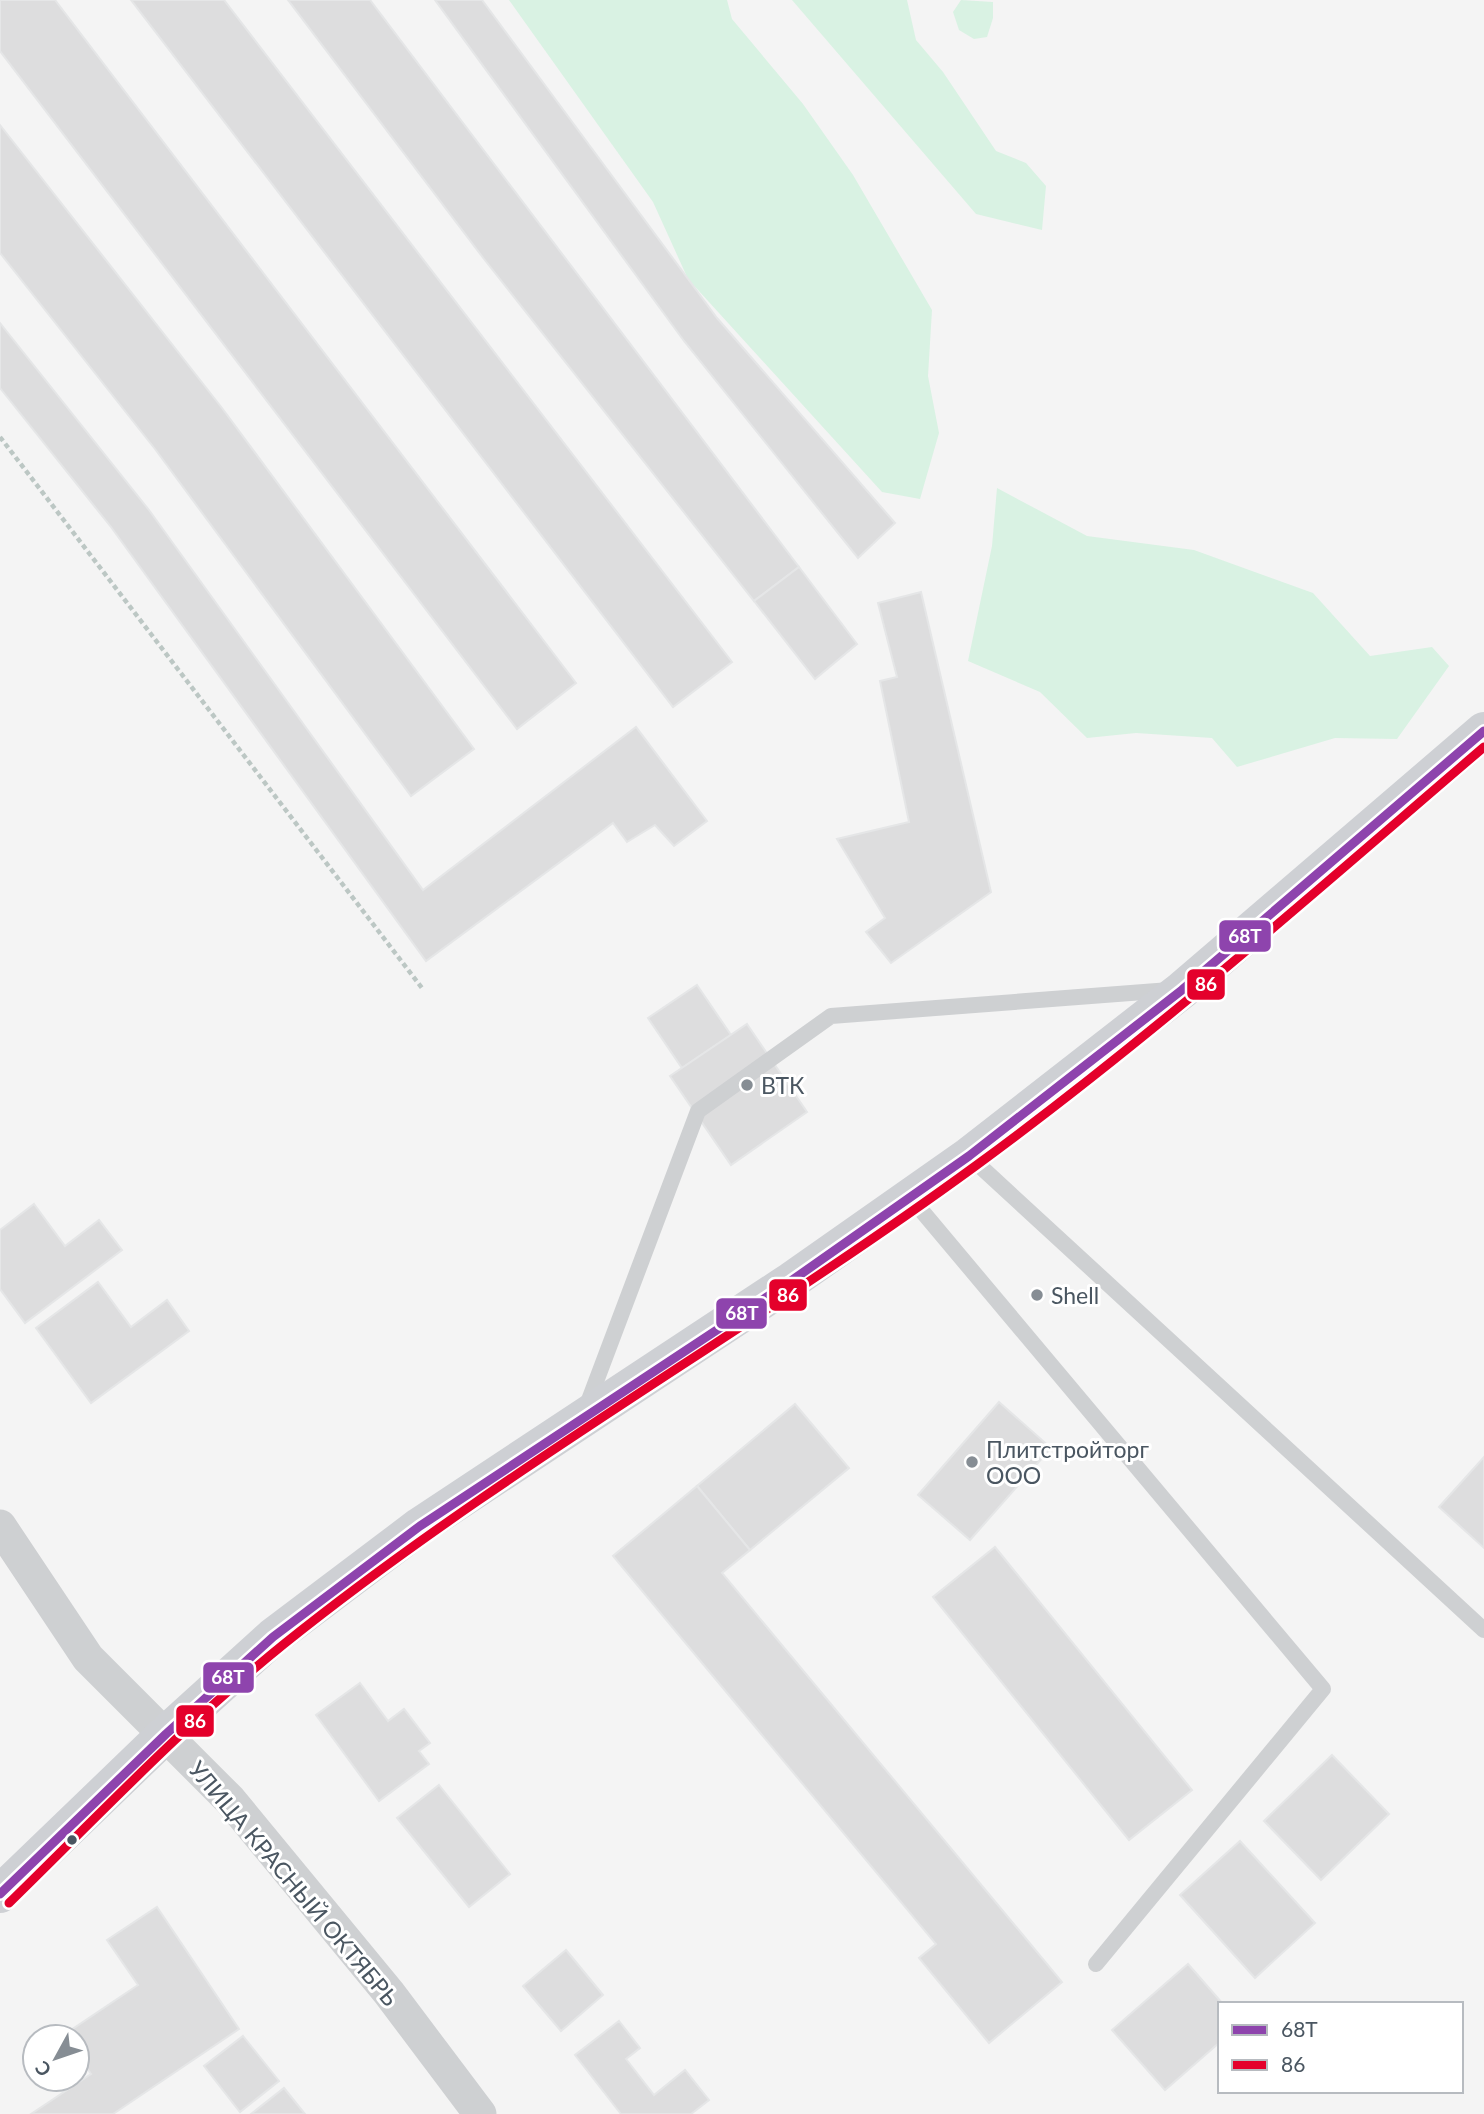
<svg xmlns="http://www.w3.org/2000/svg" width="1484" height="2114" font-family="Lato,sans-serif">
  <rect width="100%" height="100%" fill="#f4f4f4"/>
  <!-- green -->
  <g fill="#d9f2e3">
    <polygon points="509,0 727,0 732,19 803,104 853,175 932,310 928,376 939,433 920,499 882,492 688,279 653,202"/>
    <polygon points="792,0 907,0 916,40 943,72 996,151 1026,163 1046,186 1042,230 976,214"/>
    <polygon points="961,0 993,2 993,18 987,37 974,39 959,30 953,12"/>
    <polygon points="997,488 1087,536 1194,550 1313,593 1370,656 1432,647 1449,666 1397,739 1335,738 1237,767 1212,738 1136,733 1087,738 1040,692 968,661 992,546"/>
  </g>
  <!-- building -->
  <g fill="#ddddde" stroke="#e5e6e7" stroke-width="2">
    <polygon points="0,0 55,0 576,683 517,729 0,51"/>
    <polygon points="131,0 224,0 732,662 673,707"/>
    <polygon points="288,0 370,0 799,567 754,601 484,259"/>
    <polygon points="435,0 482,0 717,318 895,523 858,558 684,341"/>
    <polygon points="0,125 222,408 474,749 411,796 155,449 0,253"/>
    <polygon points="0,323 149,510 423,890 636,727 707,821 674,846 655,825 627,842 613,823 426,961 111,527 0,388"/>
    <polygon points="799,567 857,644 815,679 754,601"/>
    <polygon points="921,592 991,892 891,963 866,932 885,918 837,839 909,822 880,681 897,677 878,603"/>
    <polygon points="697,985 731,1035 682,1068 648,1018"/>
    <polygon points="747,1024 807,1112 731,1165 670,1076"/>
    <polygon points="34,1204 65,1246 99,1220 122,1250 25,1323 0,1289 0,1230"/>
    <polygon points="98,1282 131,1327 167,1300 189,1331 91,1403 36,1328"/>
    <polygon points="999,1402 1051,1448 970,1540 918,1495"/>
    <polygon points="795,1404 849,1468 750,1550 697,1486"/>
    <polygon points="1484,1457 1484,1548 1439,1507"/>
    <polygon points="697,1486 750,1550 722,1573 1062,1982 989,2043 919,1958 936,1944 613,1556"/>
    <polygon points="995,1547 1192,1790 1129,1840 933,1597"/>
    <polygon points="360,1683 388,1721 404,1709 430,1743 419,1751 429,1764 379,1801 316,1715"/>
    <polygon points="1332,1755 1389,1814 1321,1880 1264,1821"/>
    <polygon points="439,1785 510,1874 469,1907 397,1818"/>
    <polygon points="1240,1841 1315,1923 1255,1978 1180,1895"/>
    <polygon points="157,1907 239,2029 113,2114 31,2114 91,2074 77,2053 77,2037 65,2034 138,1985 107,1940"/>
    <polygon points="566,1950 603,1995 561,2031 523,1986"/>
    <polygon points="1188,1964 1223,2004 1220,2004 1220,2042 1165,2090 1112,2030"/>
    <polygon points="619,2021 640,2048 626,2059 654,2095 685,2070 709,2100 691,2114 621,2114 575,2055"/>
    <polygon points="243,2036 279,2081 240,2112 204,2066"/>
    <polygon points="284,2088 305,2114 251,2114"/>
  </g>
  <g fill="none" stroke-linecap="round" stroke-linejoin="round">
    <!-- path -->
    <polyline stroke="#bcc7c4" stroke-width="4.5" stroke-dasharray="5 3.5" stroke-linecap="butt" points="0,437 422,988"/>
    <!-- lane -->
    <g stroke="#ced0d2" stroke-width="16">
      <polyline points="969,1156 1484,1630"/>
      <polyline points="911,1198 1323,1689 1096,1964"/>
      <polyline points="586,1408 698,1111 831,1016 1170,990"/>
    </g>
    <!-- street -->
    <polyline stroke="#ced0d2" stroke-width="33" points="0,1526 88,1658 230,1800 389,1993 480,2114"/>
    <!-- secondary -->
    <polyline stroke="#ced0d4" stroke-width="38" points="0,1894 166,1734 273,1637 420,1526 791,1281 969,1156 1182,990 1484,731"/>
    <defs>
      <polyline id="bus-1" points="0,1894 166,1734 273,1637 420,1526 791,1281 969,1156 1182,990 1484,731"/>
      <path id="bus-2" d="M9,1903C98,1816 186,1723 284,1644C502,1469 748,1332 974,1167C1152,1037 1317,890 1484,747"/>
    </defs>
    <!-- bus-1 casing -->
    <use href="#bus-1" stroke="#fff" stroke-width="14"/>
    <!-- bus-2 casing -->
    <use href="#bus-2" stroke="#fff" stroke-width="14"/>
    <!-- bus-1 -->
    <use href="#bus-1" stroke="#8e44ad" stroke-width="9"/>
    <!-- bus-2 -->
    <use href="#bus-2" stroke="#e4002b" stroke-width="9"/>
  </g>
  <!-- markers -->
  <g fill="#868d94" stroke="#fff" stroke-width="2.5">
    <circle cx="747" cy="1085" r="7"/>
    <circle cx="1037" cy="1295" r="7"/>
    <circle cx="972" cy="1462" r="7"/>
  </g>
  <circle fill="#4a5661" stroke="#fff" stroke-width="2.5" cx="72" cy="1840" r="6"/>
  <g text-anchor="middle" dominant-baseline="central" stroke-width="6" stroke-linejoin="round" paint-order="stroke">
    <!-- poi labels -->
    <g font-size="23" fill="#4a5661" stroke="#fff" text-anchor="start">
      <text x="761" y="1085">ВТК</text>
      <text x="1051" y="1295">Shell</text>
      <text x="986" y="1449">Плитстройторг<tspan x="986" dy="26">ООО</tspan></text>
    </g>
    <!-- street labels -->
    <g font-size="23" fill="#4a5661" stroke="#fff">
      <text transform="translate(294 1883) rotate(50)">УЛИЦА КРАСНЫЙ ОКТЯБРЬ</text>
    </g>
  </g>
  <g stroke="#fff" stroke-width="2.5">
    <rect x="1218" y="919" width="54" height="34" rx="7" fill="#8e44ad"/>
    <rect x="1186" y="968" width="40" height="33" rx="7" fill="#e4002b"/>
    <rect x="768" y="1278" width="40" height="34" rx="7" fill="#e4002b"/>
    <rect x="715" y="1297" width="53" height="33" rx="7" fill="#8e44ad"/>
    <rect x="202" y="1661" width="53" height="33" rx="7" fill="#8e44ad"/>
    <rect x="175" y="1704" width="40" height="34" rx="7" fill="#e4002b"/>
  </g>
  <g font-size="19" text-anchor="middle" font-weight="bold" fill="#fff">
    <text x="1245" y="943">68Т</text>
    <text x="1206" y="991">86</text>
    <text x="788" y="1302">86</text>
    <text x="742" y="1320">68Т</text>
    <text x="228" y="1684">68Т</text>
    <text x="195" y="1728">86</text>
  </g>
  <!-- legend -->
  <rect x="1218" y="2002" width="245" height="91" fill="#ffffff" stroke="#b7bbc0" stroke-width="2"/>
  <rect x="1232" y="2025" width="35" height="10" fill="#8e44ad" stroke="#b7bbc0" stroke-width="2"/>
  <text x="1281" y="2037" font-size="21" fill="#4a5661">68Т</text>
  <rect x="1232" y="2060" width="35" height="10" fill="#e4002b" stroke="#b7bbc0" stroke-width="2"/>
  <text x="1281" y="2072" font-size="21" fill="#4a5661">86</text>
  <!-- north arrow -->
  <g transform="translate(56 2058) rotate(230)"><circle r="33" fill="#ffffff" stroke="#b7bbc0" stroke-width="2"/>
  <path d="M0-5L12 26L0 18L-12 26Z" fill="#868d94"/>
  <text y="-10" font-size="19" font-weight="bold" text-anchor="middle" fill="#4a5661">С</text>
  </g>
</svg>
